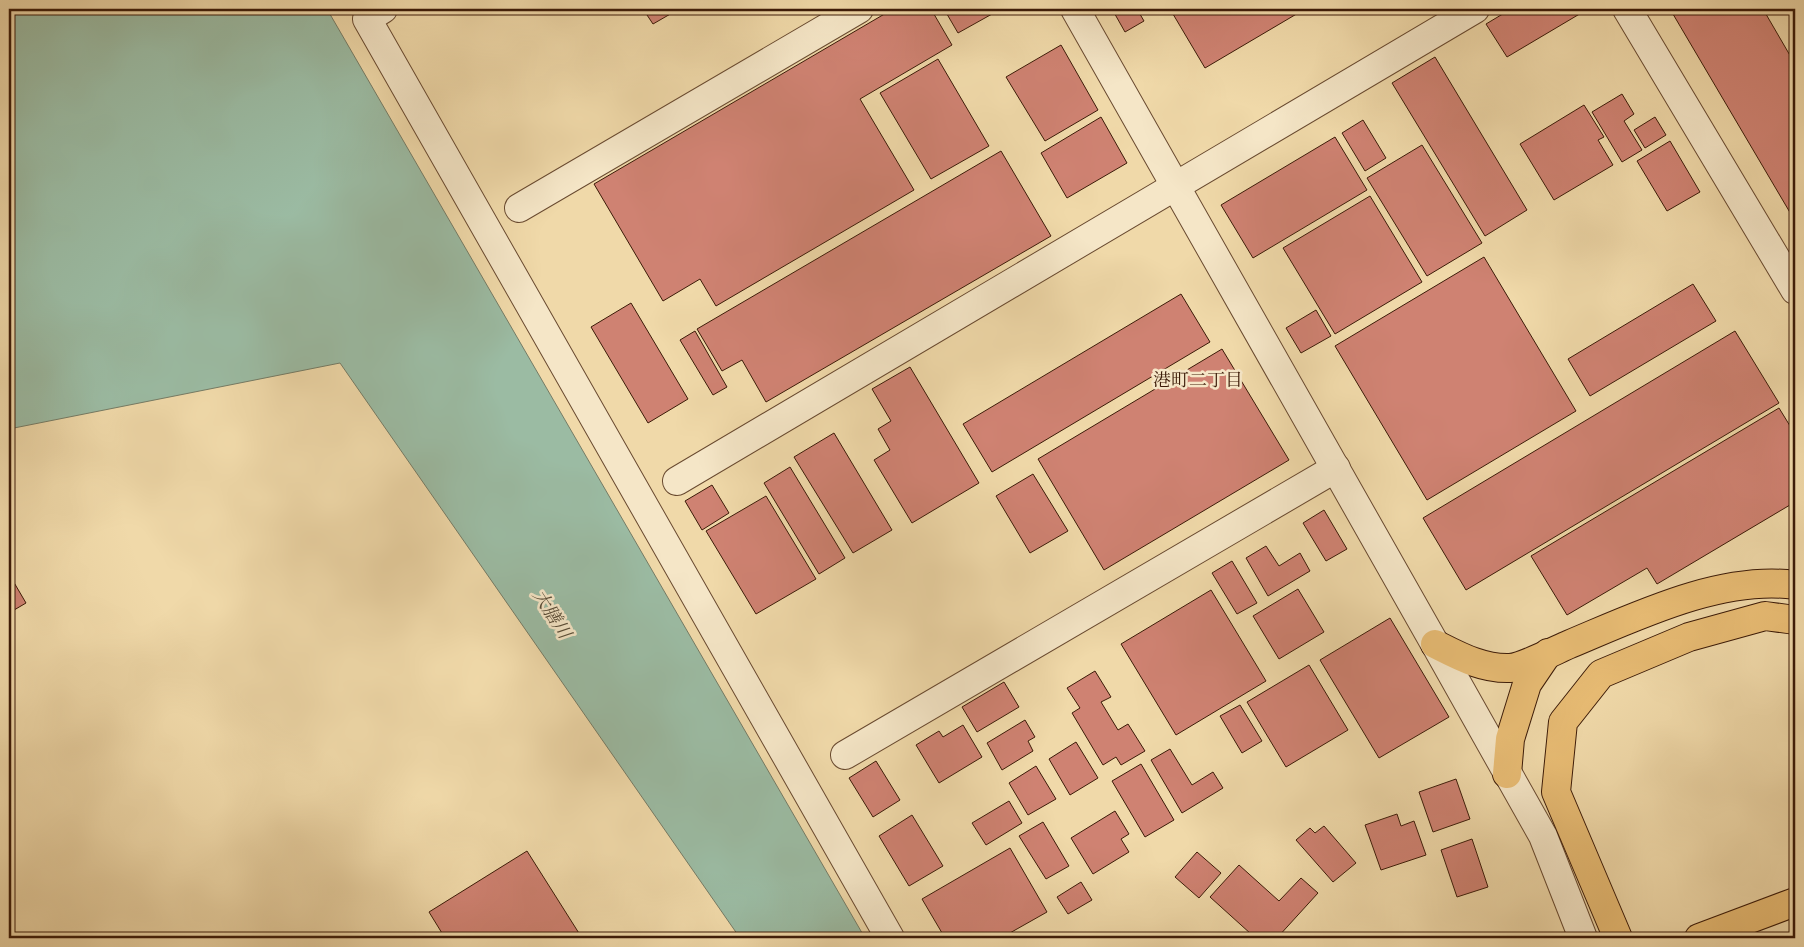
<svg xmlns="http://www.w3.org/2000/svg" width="1804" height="947" font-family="'Libre Caslon Text','Noto Serif JP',serif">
  <rect width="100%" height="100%" fill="#f0d9a9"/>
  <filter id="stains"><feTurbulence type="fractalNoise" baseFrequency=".004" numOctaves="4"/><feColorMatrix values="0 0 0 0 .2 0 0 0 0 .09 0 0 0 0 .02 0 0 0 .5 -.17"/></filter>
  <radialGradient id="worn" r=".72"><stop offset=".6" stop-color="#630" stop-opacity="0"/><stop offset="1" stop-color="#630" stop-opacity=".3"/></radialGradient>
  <!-- water -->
  <polygon fill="#9bbba3" stroke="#757b65" points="9,9 327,9 865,938 740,938 340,363 9,429"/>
  <!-- building -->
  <g fill="#cf8272" stroke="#3c1b08">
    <polygon points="643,9 679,9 653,24"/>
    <polygon points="893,9 931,9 952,45 860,99 914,190 716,306 700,279 663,301 594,184"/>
    <polygon points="944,9 1001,9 958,33"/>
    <polygon points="1112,9 1137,9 1144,21 1125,32"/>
    <polygon points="1170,9 1305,9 1205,68"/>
    <polygon points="1511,9 1588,9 1507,57 1486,24"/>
    <polygon points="1670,9 1763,9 1795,64 1795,221"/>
    <polygon points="1061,45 1098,110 1045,141 1006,77"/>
    <polygon points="1435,57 1527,210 1485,236 1392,83"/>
    <polygon points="938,59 989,146 931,179 880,93"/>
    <polygon points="1622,94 1634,114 1624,121 1642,150 1622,162 1592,112"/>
    <polygon points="1584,105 1604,137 1598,140 1613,165 1554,200 1520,144"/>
    <polygon points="1101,117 1127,163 1067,198 1041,153"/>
    <polygon points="1655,117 1666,135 1645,148 1634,130"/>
    <polygon points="1363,120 1386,158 1365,171 1342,133"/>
    <polygon points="1335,137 1367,190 1253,258 1221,205"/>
    <polygon points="1670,141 1700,192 1667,211 1637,161"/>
    <polygon points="1422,145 1482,243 1427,276 1367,178"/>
    <polygon points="1001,151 1051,236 766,402 742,360 722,371 697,329"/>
    <polygon points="1370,196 1422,282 1335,334 1283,248"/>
    <polygon points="1484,257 1576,411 1427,500 1335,346"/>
    <polygon points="1693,284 1716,321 1590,396 1568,359"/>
    <polygon points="1181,294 1210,342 992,472 963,424"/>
    <polygon points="631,303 688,399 648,423 591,327"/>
    <polygon points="1316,310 1331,336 1301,353 1286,328"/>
    <polygon points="695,331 727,387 713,395 680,340"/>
    <polygon points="1735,331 1779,403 1466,590 1423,518"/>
    <polygon points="1222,349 1289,460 1104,570 1038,459"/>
    <polygon points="910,367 979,483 912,523 874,460 890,450 878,429 891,421 872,389"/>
    <polygon points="1779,408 1795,434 1795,502 1657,584 1647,568 1567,615 1531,556"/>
    <polygon points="834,433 892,530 853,553 794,457"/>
    <polygon points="790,467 845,558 819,574 764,483"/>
    <polygon points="1033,474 1068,531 1030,553 996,496"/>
    <polygon points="712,485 729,513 702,530 685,501"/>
    <polygon points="766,496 816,579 756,614 706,531"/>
    <polygon points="1324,510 1347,549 1326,561 1303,523"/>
    <polygon points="1266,546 1279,566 1300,553 1310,571 1268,596 1246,558"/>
    <polygon points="1232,561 1257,603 1237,614 1212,573"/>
    <polygon points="9,574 26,603 9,613"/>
    <polygon points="1298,589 1324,632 1279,659 1253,616"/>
    <polygon points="1211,590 1266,681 1176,735 1121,644"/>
    <polygon points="1390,618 1449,717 1379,758 1320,660"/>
    <polygon points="1309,665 1348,730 1286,767 1247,702"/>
    <polygon points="1095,671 1111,697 1101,702 1118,730 1128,724 1145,751 1121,765 1116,757 1103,765 1072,713 1080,708 1067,688"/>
    <polygon points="1004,682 1019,707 977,732 962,707"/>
    <polygon points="1240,705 1262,741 1242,753 1220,716"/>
    <polygon points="1025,720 1035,737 1028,741 1033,751 1002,770 987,743"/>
    <polygon points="963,725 982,757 939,783 916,745 939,731 943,737"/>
    <polygon points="1076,742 1098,778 1070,795 1049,759"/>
    <polygon points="1170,749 1192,785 1213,772 1223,788 1182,813 1151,760"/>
    <polygon points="876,761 900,800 873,817 849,778"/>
    <polygon points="1141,764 1174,820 1145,837 1112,781"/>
    <polygon points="1036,766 1056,799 1028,815 1009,783"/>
    <polygon points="1456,779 1470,819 1433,832 1419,792"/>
    <polygon points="1009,801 1022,823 986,845 972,823"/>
    <polygon points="1115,811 1129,834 1121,839 1129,852 1093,874 1071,838"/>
    <polygon points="1397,814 1401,826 1414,821 1426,855 1381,870 1365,825"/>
    <polygon points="912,815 943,866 909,886 879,836"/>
    <polygon points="1043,822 1069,866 1046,879 1019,836"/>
    <polygon points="1324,826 1356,863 1333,882 1296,840 1310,828 1315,833"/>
    <polygon points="1472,839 1488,887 1457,897 1441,850"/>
    <polygon points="1010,848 1047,912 1001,938 945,938 922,899"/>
    <polygon points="527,851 582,938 445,938 429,912"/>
    <polygon points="1197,852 1221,873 1199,898 1175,877"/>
    <polygon points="1239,865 1279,901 1301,878 1318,893 1277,938 1247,938 1251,934 1210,897"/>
    <polygon points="1081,882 1092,900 1068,914 1057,897"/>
  </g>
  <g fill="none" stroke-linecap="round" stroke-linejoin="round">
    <defs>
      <g id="minor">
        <polyline points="383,9 367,19 890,938"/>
        <polyline points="1627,9 1795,290"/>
        <polyline points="519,208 859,9"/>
        <polyline points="677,481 1475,9"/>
        <polyline points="1435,644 1543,836 1583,938"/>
        <polyline points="845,755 1336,468"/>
      </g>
      <polyline id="tertiary" points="1075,9 1435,644"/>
      <polyline id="trunk" points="1699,938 1795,902"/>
      <g id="motorway">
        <path d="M1435,644C1459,656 1482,669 1510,668C1523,667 1556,650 1570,644C1637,616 1721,575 1795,585"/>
        <polyline points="1507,774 1510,739 1527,684 1548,653"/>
        <polyline points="1618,938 1556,792 1563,722 1601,674 1689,637 1765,616 1795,620"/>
      </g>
    </defs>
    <!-- minor casing -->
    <use href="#minor" stroke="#694a30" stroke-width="30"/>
    <!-- tertiary casing -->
    <use href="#tertiary" stroke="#694a30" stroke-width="30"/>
    <!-- trunk casing -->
    <use href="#trunk" stroke="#3c1b08" stroke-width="30"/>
    <!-- motorway casing -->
    <use href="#motorway" stroke="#3c1b08" stroke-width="30"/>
    <!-- minor -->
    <use href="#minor" stroke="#f5e6c7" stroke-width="28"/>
    <!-- tertiary -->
    <use href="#tertiary" stroke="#f5e6c7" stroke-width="28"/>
    <!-- trunk -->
    <use href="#trunk" stroke="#e8bc74" stroke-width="28"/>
    <!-- motorway -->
    <use href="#motorway" stroke="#e8bc74" stroke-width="28"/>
  </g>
  <g text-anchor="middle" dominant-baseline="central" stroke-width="5" stroke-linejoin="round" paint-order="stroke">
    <!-- neighbourhood labels -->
    <g font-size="18" fill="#3c1b08" stroke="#f5e6c7">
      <text x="1198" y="380">港町二丁目</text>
    </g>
    <!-- water labels -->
    <g font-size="18" font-style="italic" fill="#584b36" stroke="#f5e6c7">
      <text transform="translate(552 614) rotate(57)">大膳川</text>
    </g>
  </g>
  <!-- margin -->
  <rect width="1804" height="947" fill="none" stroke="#f0d9a9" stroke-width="30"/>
  <rect x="10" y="10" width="1784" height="927" fill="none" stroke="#3c1b08" stroke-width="2.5"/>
  <rect x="15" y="15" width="1774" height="917" fill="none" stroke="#3c1b08"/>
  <rect width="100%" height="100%" filter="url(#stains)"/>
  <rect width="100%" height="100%" fill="url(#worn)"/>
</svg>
